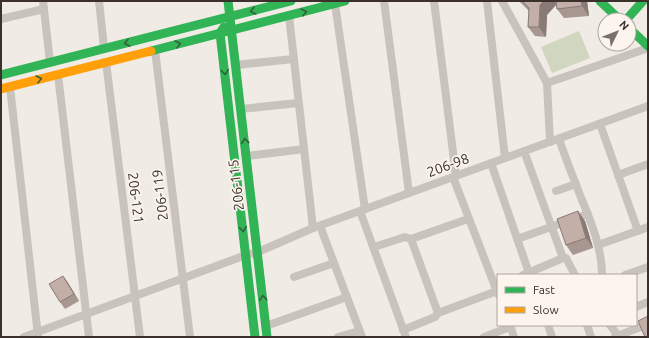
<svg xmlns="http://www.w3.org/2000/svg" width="649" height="338" font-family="Ubuntu,sans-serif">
  <rect width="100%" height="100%" fill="#f0ebe5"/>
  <!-- green -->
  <polygon fill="#d1d6bf" points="579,31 590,58 552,73 541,47"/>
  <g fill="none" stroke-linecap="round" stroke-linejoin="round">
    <!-- street -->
    <g stroke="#c9c3be" stroke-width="8">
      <polyline points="43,1 50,62"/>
      <polyline points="99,1 104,48"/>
      <polyline points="384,1 409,193"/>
      <polyline points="434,1 456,176"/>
      <polyline points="487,1 505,158"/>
      <polyline points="502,1 547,83 550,142"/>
      <polyline points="335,4 365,209"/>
      <polyline points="289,16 313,228"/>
      <polyline points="1,19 44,9"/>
      <polyline points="155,50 190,337"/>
      <polyline points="106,62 140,337"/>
      <polyline points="236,65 293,59"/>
      <polyline points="58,75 89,337"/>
      <polyline points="547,83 648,48"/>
      <polyline points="10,87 38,336"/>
      <polyline points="241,109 298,103"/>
      <polyline points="600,124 638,231"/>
      <path d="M559,139C566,159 574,180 582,200C592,224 602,249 602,275"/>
      <polyline points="524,151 563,258"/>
      <polyline points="247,156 304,149"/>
      <polyline points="491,163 529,273"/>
      <polyline points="618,175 648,164"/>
      <polyline points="453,177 498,294"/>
      <polyline points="556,191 576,184"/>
      <polyline points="360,211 406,337"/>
      <polyline points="320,226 362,337"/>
      <polyline points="411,239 438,313"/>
      <polyline points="517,239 588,214"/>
      <polyline points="598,245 648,227"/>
      <polyline points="374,247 405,237 411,239 468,219"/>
      <polyline points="523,275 563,258 566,258 575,275"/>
      <polyline points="625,275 648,267"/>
      <polyline points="294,277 334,263"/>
      <polyline points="636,307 648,302"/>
      <polyline points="510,325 514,337"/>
      <polyline points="548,325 552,337"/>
      <polyline points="587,325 591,337"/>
      <polyline points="610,325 619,337"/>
      <polyline points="266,326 347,297"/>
      <polyline points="403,330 435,317 438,313 497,291"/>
      <polyline points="24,337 246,255 258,252 313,228 648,106"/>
      <polyline points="338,337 359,331"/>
      <polyline points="484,337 510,327"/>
      <polyline points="615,337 648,324"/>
    </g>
    <!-- fast -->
    <g stroke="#30b455" stroke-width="9">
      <polyline points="228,1 267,337"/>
      <polyline points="600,1 620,20"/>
      <polyline points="626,20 643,1"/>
      <polyline points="224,27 220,33 255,337"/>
      <polyline points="629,28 648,46"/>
      <polyline points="151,51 345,1"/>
      <polyline points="1,75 291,1"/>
    </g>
    <!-- slow -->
    <polyline stroke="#ff9f0a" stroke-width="9" points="1,89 151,51"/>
  </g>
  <!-- wall -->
  <g fill="#a89690">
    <polygon points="519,1 587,1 589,16 564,18 557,9 556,4 547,15 546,37 535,36 528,27 529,11"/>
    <polygon points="585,221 593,248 573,255 566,245"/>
    <polygon points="63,276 68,283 79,301 65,309 60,302"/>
  </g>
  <!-- shaded-wall -->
  <g fill="#887a75">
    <polygon points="544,1 555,1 557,4 547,15 546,37 539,27 540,5"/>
    <polygon points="581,1 587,1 589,16 582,6"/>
    <polygon points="578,211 585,221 593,248 586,238"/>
    <polygon points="63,276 68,283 79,301 74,294"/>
  </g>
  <!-- building -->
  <g fill="#c3afa7" stroke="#887a75">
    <polygon points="522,1 544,1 540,5 539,27 528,27 529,8"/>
    <polygon points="556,1 581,1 582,6 557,9"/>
    <polygon points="578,211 586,238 566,245 557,219"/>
    <polygon points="63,276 74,294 60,302 49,284"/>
    <polygon points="648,316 648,337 645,337 638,321"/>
  </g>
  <!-- one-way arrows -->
  <defs><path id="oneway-chevron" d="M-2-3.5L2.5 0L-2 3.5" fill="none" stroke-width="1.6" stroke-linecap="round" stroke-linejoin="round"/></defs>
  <g stroke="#375e3a">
    <use href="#oneway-chevron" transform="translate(253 11) rotate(166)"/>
    <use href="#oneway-chevron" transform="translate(304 12) rotate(-14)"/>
    <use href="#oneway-chevron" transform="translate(127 43) rotate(166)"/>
    <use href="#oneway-chevron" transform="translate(178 44) rotate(-14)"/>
    <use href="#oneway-chevron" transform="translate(225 72) rotate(83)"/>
    <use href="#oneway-chevron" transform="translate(39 79) rotate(-14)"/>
    <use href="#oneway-chevron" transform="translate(245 141) rotate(-96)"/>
    <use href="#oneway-chevron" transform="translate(243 229) rotate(83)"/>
    <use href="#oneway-chevron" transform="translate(263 298) rotate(-96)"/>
  </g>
  <g text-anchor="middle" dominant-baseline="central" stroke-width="3.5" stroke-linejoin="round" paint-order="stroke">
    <!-- street labels -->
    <g font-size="14" fill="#3b302b" stroke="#fbf5ee">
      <text transform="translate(448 165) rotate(-20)">206-98</text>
      <text transform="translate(236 185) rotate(-97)">206-115</text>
      <text transform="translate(160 195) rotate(-97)">206-119</text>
      <text transform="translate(136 198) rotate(83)">206-121</text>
    </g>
  </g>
  <!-- border -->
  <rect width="649" height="338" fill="none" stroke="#3b302b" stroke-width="4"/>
  <!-- legend -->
  <rect x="497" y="274" width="140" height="52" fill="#fbf5ee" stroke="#aea6a0"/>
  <rect x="505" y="287" width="20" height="6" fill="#30b455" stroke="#aea6a0"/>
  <text x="533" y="294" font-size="12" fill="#3b302b">Fast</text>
  <rect x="505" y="307" width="20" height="6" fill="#ff9f0a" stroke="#aea6a0"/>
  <text x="533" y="314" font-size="12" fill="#3b302b">Slow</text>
  <!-- north arrow -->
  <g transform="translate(617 32) rotate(47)"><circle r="19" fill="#fbf5ee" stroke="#aea6a0"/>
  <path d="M0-3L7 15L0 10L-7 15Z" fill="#7a716c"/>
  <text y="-6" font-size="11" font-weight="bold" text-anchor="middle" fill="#3b302b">N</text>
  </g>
</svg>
